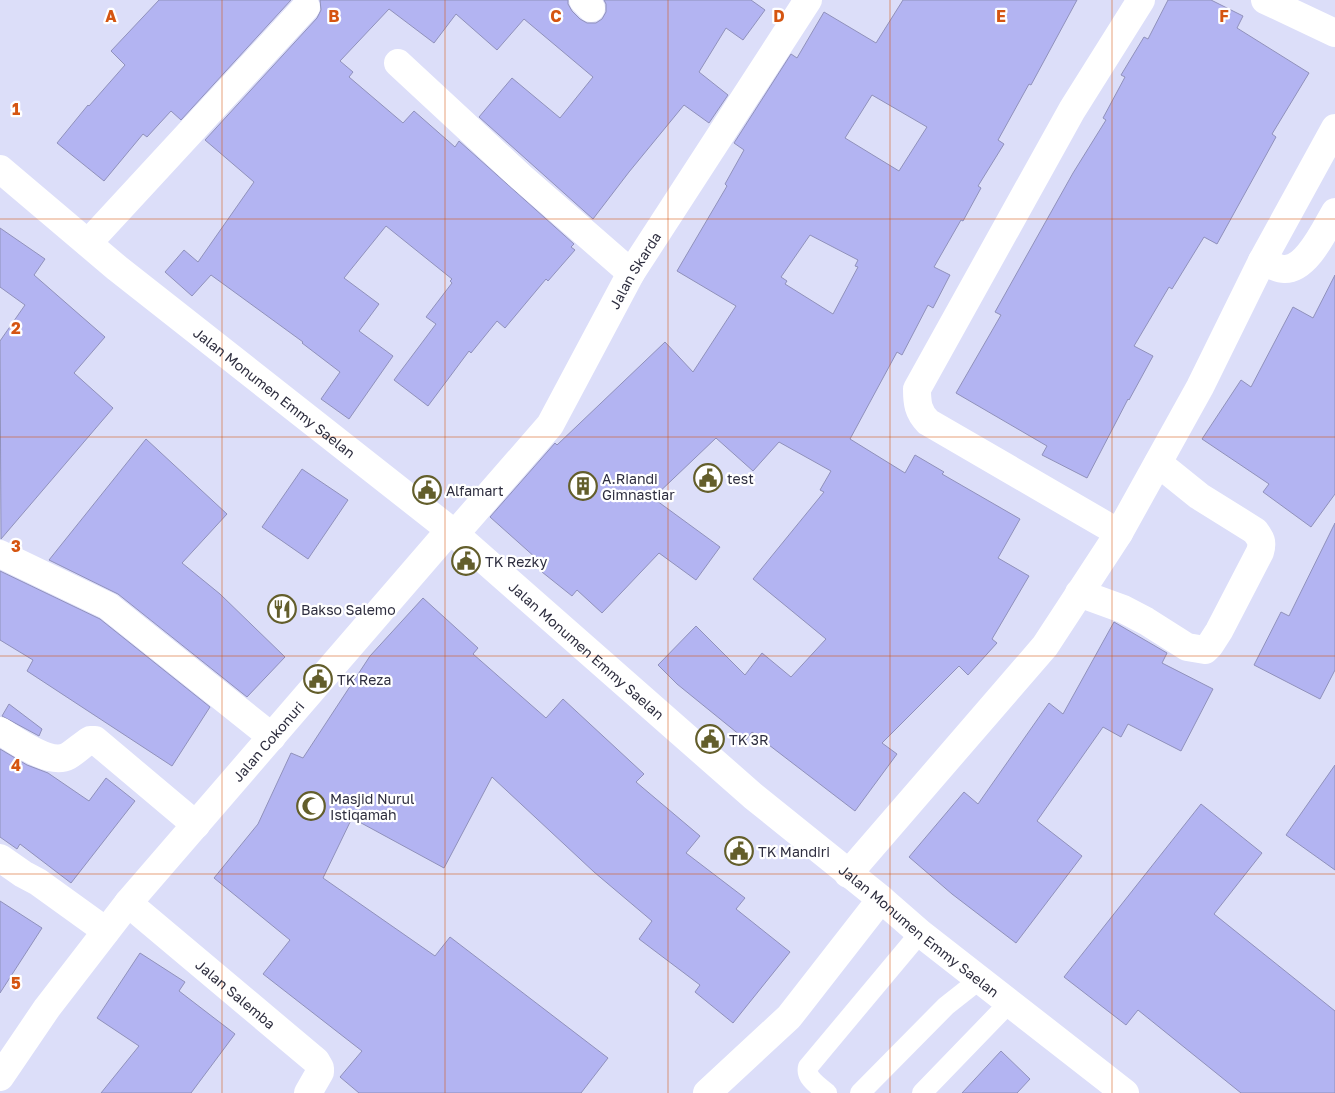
<svg xmlns="http://www.w3.org/2000/svg" width="1335" height="1093" font-family="'Golos Text',sans-serif">
  <rect width="100%" height="100%" fill="#dcdef9"/>
  <!-- building -->
  <g fill="#b3b4f2" stroke="#9091bb" fill-rule="evenodd">
    <polygon points="159,0 291,0 181,120 171,111 147,137 143,134 104,181 57,143 88,105 89,106 125,65 111,51"/>
    <polygon points="320,0 568,0 568,4 572,11 580,19 587,23 596,23 602,19 606,12 606,4 604,0 751,0 765,10 743,40 726,28 699,72 728,95 709,123 684,105 629,172 593,219 479,117 512,78 560,118 593,77 524,19 497,50 456,14 434,43 389,9 340,61 353,72 349,77 403,123 414,111 455,147 459,141 574,244 571,247 575,250 548,281 546,279 505,328 497,321 471,353 469,351 428,406 394,380 436,324 426,317 452,283 450,281 452,279 386,226 344,278 379,304 359,331 393,356 349,419 321,399 340,372 302,343 303,342 211,275 192,296 165,272 184,250 198,262 254,182 205,140 317,18 321,10"/>
    <path d="M903,0H1077L1031,85L1029,84L998,140L1004,144L978,186L981,188L963,221L961,220L934,267L950,275L933,308L928,305L902,355L897,352L850,439L905,473L915,455L944,472L942,474L1020,519L998,558L1029,576L992,639L997,643L968,675L959,666L882,743L897,754L855,811L752,732L746,740L677,684L658,665L696,626L745,675L762,653L791,677L826,639L753,579L824,492L820,490L831,471L779,442L753,471L716,438L653,498L720,547L696,580L659,553L602,613L577,590L572,596L542,572L546,567L490,517L555,443L557,445L665,342L693,372L736,306L677,271L727,186L725,184L744,150L734,143L791,54L797,58L824,12L876,43ZM872,95L927,127L899,171L845,138ZM810,235L858,260L855,266L858,267L833,314L785,284L787,281L781,277Z"/>
    <polygon points="1168,0 1211,0 1243,16 1237,28 1309,73 1272,134 1276,137 1217,244 1204,237 1172,289 1169,287 1134,346 1153,356 1129,400 1128,399 1087,478 1042,455 1047,446 956,393 1001,315 995,312 1073,173 1106,120 1103,118 1125,77 1121,75 1144,37 1148,39"/>
    <polygon points="0,228 45,259 34,275 105,337 74,373 113,408 1,539 0,341 25,305 0,287"/>
    <polygon points="1335,275 1335,494 1311,527 1263,492 1269,484 1202,439 1241,380 1251,387 1293,307 1313,318"/>
    <polygon points="146,439 227,514 182,563 220,594 285,657 247,697 118,594 49,560"/>
    <polygon points="302,469 348,500 308,559 262,527"/>
    <polygon points="1335,523 1335,670 1320,699 1254,665 1281,612 1289,616"/>
    <polygon points="0,571 100,619 210,707 172,766 27,671 33,660 0,640"/>
    <polygon points="423,598 478,648 473,654 546,718 563,699 644,774 636,782 700,836 686,853 745,898 736,909 790,952 733,1023 695,992 700,985 639,939 652,921 594,872 492,777 444,868 352,818 323,878 435,956 450,937 608,1058 581,1093 359,1093 340,1077 362,1051 263,974 290,940 214,878 258,824 291,753 303,758 370,656"/>
    <polygon points="1114,622 1167,653 1162,663 1213,689 1181,751 1128,724 1121,737 1103,727 1037,821 1082,856 1016,943 952,894 909,857 964,792 978,804 1049,703 1063,714"/>
    <polygon points="9,704 42,729 39,736 2,716"/>
    <polygon points="0,749 27,765 48,773 89,801 106,778 135,801 71,883 20,844 17,849 0,837"/>
    <polygon points="1335,765 1335,870 1286,835"/>
    <polygon points="1201,804 1262,853 1214,914 1335,1011 1335,1093 1241,1093 1138,1010 1126,1025 1064,977"/>
    <polygon points="0,901 42,928 0,993"/>
    <polygon points="140,953 185,982 179,991 235,1034 191,1093 101,1093 139,1046 97,1018"/>
    <polygon points="1001,1051 1030,1079 1017,1093 962,1093"/>
  </g>
  <g fill="none" stroke-linecap="round" stroke-linejoin="round">
    <!-- lane -->
    <g stroke="#fff" stroke-width="20">
      <path d="M827,1093C819,1086 805,1078 808,1067L920,933"/>
      <polyline points="860,1093 946,1006 979,980"/>
      <polyline points="922,1093 1009,1003"/>
    </g>
    <!-- street -->
    <g stroke="#fff" stroke-width="28">
      <polyline points="583,0 591,8"/>
      <polyline points="1265,0 1335,33"/>
      <polyline points="398,63 521,177 631,273"/>
      <polyline points="88,243 306,7"/>
      <path d="M1262,261C1268,263 1277,269 1284,269C1307,270 1325,229 1335,212"/>
      <path d="M1119,533L928,422C918,412 917,403 917,389L1072,110L1141,0"/>
      <path id="s1" d="M455,534L550,425L631,273L808,0"/>
      <polyline points="0,554 108,606 272,737"/>
      <path d="M1079,593L1123,609L1146,621L1187,647L1205,650L1210,645L1219,631L1260,552C1263,542 1261,539 1255,531L1199,496L1158,463"/>
      <path d="M0,731C15,740 50,766 68,756C75,752 82,745 90,740H95L196,825"/>
      <polyline points="0,858 23,874 38,882 106,931"/>
      <polyline points="848,874 1045,646 1119,533 1200,387 1262,261 1335,128"/>
      <path id="s2" d="M128,903L316,1061L320,1068V1072L308,1093"/>
      <path id="s3" d="M0,1077L47,1008L128,903L450,530"/>
      <polyline points="707,1093 789,1017 881,899"/>
    </g>
    <!-- secondary -->
    <path stroke="#fff" stroke-width="28" id="s4" d="M0,169L117,268L455,534L753,796L881,899L920,933L1125,1093"/>
  </g>
  <!-- grid -->
  <path fill="none" stroke="#d55511" stroke-width="1" stroke-opacity="0.55" d="M222,0V1093M445,0V1093M668,0V1093M890,0V1093M1112,0V1093M0,219H1335M0,437H1335M0,656H1335M0,874H1335"/>
  <!-- icons -->
  <defs>
    <symbol id="civic-ring" viewBox="-11 -11 22 22"><circle r="9.5" fill="#fff" stroke="#635e2b" stroke-width="1.5"/><path d="M-.6-6.5H3V-4.5H.6V-3L4-1V1h2V6H-6V1h2V-1L-.6-3ZM-1.2 2.5V6h2.4V2.5Z" fill="#635e2b"/></symbol>
    <symbol id="building-ring" viewBox="-11 -11 22 22"><circle r="9.5" fill="#fff" stroke="#635e2b" stroke-width="1.5"/><path d="M-4-6H4V6H1V3H-1V6H-4ZM-2.5-4.3h1.7v1.8h-1.7ZM.8-4.3h1.7v1.8H.8ZM-2.5-1h1.7V.8h-1.7ZM.8-1h1.7V.8H.8Z" fill="#635e2b"/></symbol>
    <symbol id="restaurant-ring" viewBox="-11 -11 22 22"><circle r="9.5" fill="#fff" stroke="#635e2b" stroke-width="1.5"/><path d="M-5-6h1v4h1v-4h1v4h1v-4h1v5L-1.5 .5V6h-2V.5L-5-1ZM5-6V6H3V1.5H1.5Q1.5-4 5-6Z" fill="#635e2b"/></symbol>
    <symbol id="mosque-ring" viewBox="-11 -11 22 22"><circle r="9.5" fill="#fff" stroke="#635e2b" stroke-width="1.5"/><path d="M3.5-4.9A6 6 0 1 0 3.5 4.9A5 5 0 1 1 3.5-4.9Z" fill="#635e2b"/></symbol>
  </defs>
  <g fill-rule="evenodd">
    <use href="#civic-ring" x="692" y="462" width="32" height="32"/>
    <use href="#building-ring" x="567" y="470" width="32" height="32"/>
    <use href="#civic-ring" x="411" y="474" width="32" height="32"/>
    <use href="#civic-ring" x="450" y="545" width="32" height="32"/>
    <use href="#restaurant-ring" x="266" y="593" width="32" height="32"/>
    <use href="#civic-ring" x="302" y="663" width="32" height="32"/>
    <use href="#civic-ring" x="694" y="723" width="32" height="32"/>
    <use href="#mosque-ring" x="295" y="790" width="32" height="32"/>
    <use href="#civic-ring" x="723" y="835" width="32" height="32"/>
  </g>
  <g text-anchor="middle" dominant-baseline="central" stroke-width="4.5" stroke-linejoin="round" paint-order="stroke">
    <!-- street labels -->
    <g font-size="14" fill="#2e2e3f" stroke="#fff">
      <text stroke="none"><textPath href="#s1" startOffset="321">Jalan Skarda</textPath></text>
      <text stroke="none"><textPath href="#s4" startOffset="354">Jalan Monumen Emmy Saelan</textPath></text>
      <text stroke="none"><textPath href="#s4" startOffset="759">Jalan Monumen Emmy Saelan</textPath></text>
      <text stroke="none"><textPath href="#s3" startOffset="430">Jalan Cokonuri</textPath></text>
      <text stroke="none"><textPath href="#s4" startOffset="1194">Jalan Monumen Emmy Saelan</textPath></text>
      <text stroke="none"><textPath href="#s2" startOffset="141">Jalan Salemba</textPath></text>
    </g>
    <!-- poi labels -->
    <g font-size="14" fill="#2e2e3f" stroke="#fff" text-anchor="start">
      <text x="602" y="478">A.Riandi<tspan x="602" dy="16">Gimnastiar</tspan></text>
      <text x="727" y="478">test</text>
      <text x="446" y="490">Alfamart</text>
      <text x="485" y="561">TK Rezky</text>
      <text x="301" y="609">Bakso Salemo</text>
      <text x="337" y="679">TK Reza</text>
      <text x="729" y="739">TK 3R</text>
      <text x="330" y="798">Masjid Nurul<tspan x="330" dy="16">Istiqamah</tspan></text>
      <text x="758" y="851">TK Mandiri</text>
    </g>
  </g>
  <g font-size="16" text-anchor="middle" font-weight="bold" fill="#d55511" stroke="#fff" stroke-width="4.5" stroke-linejoin="round" paint-order="stroke">
    <text x="111" y="22">A</text>
    <text x="334" y="22">B</text>
    <text x="556" y="22">C</text>
    <text x="779" y="22">D</text>
    <text x="1001" y="22">E</text>
    <text x="1224" y="22">F</text>
    <text x="16" y="115">1</text>
    <text x="16" y="334">2</text>
    <text x="16" y="552">3</text>
    <text x="16" y="771">4</text>
    <text x="16" y="989">5</text>
  </g>
</svg>
